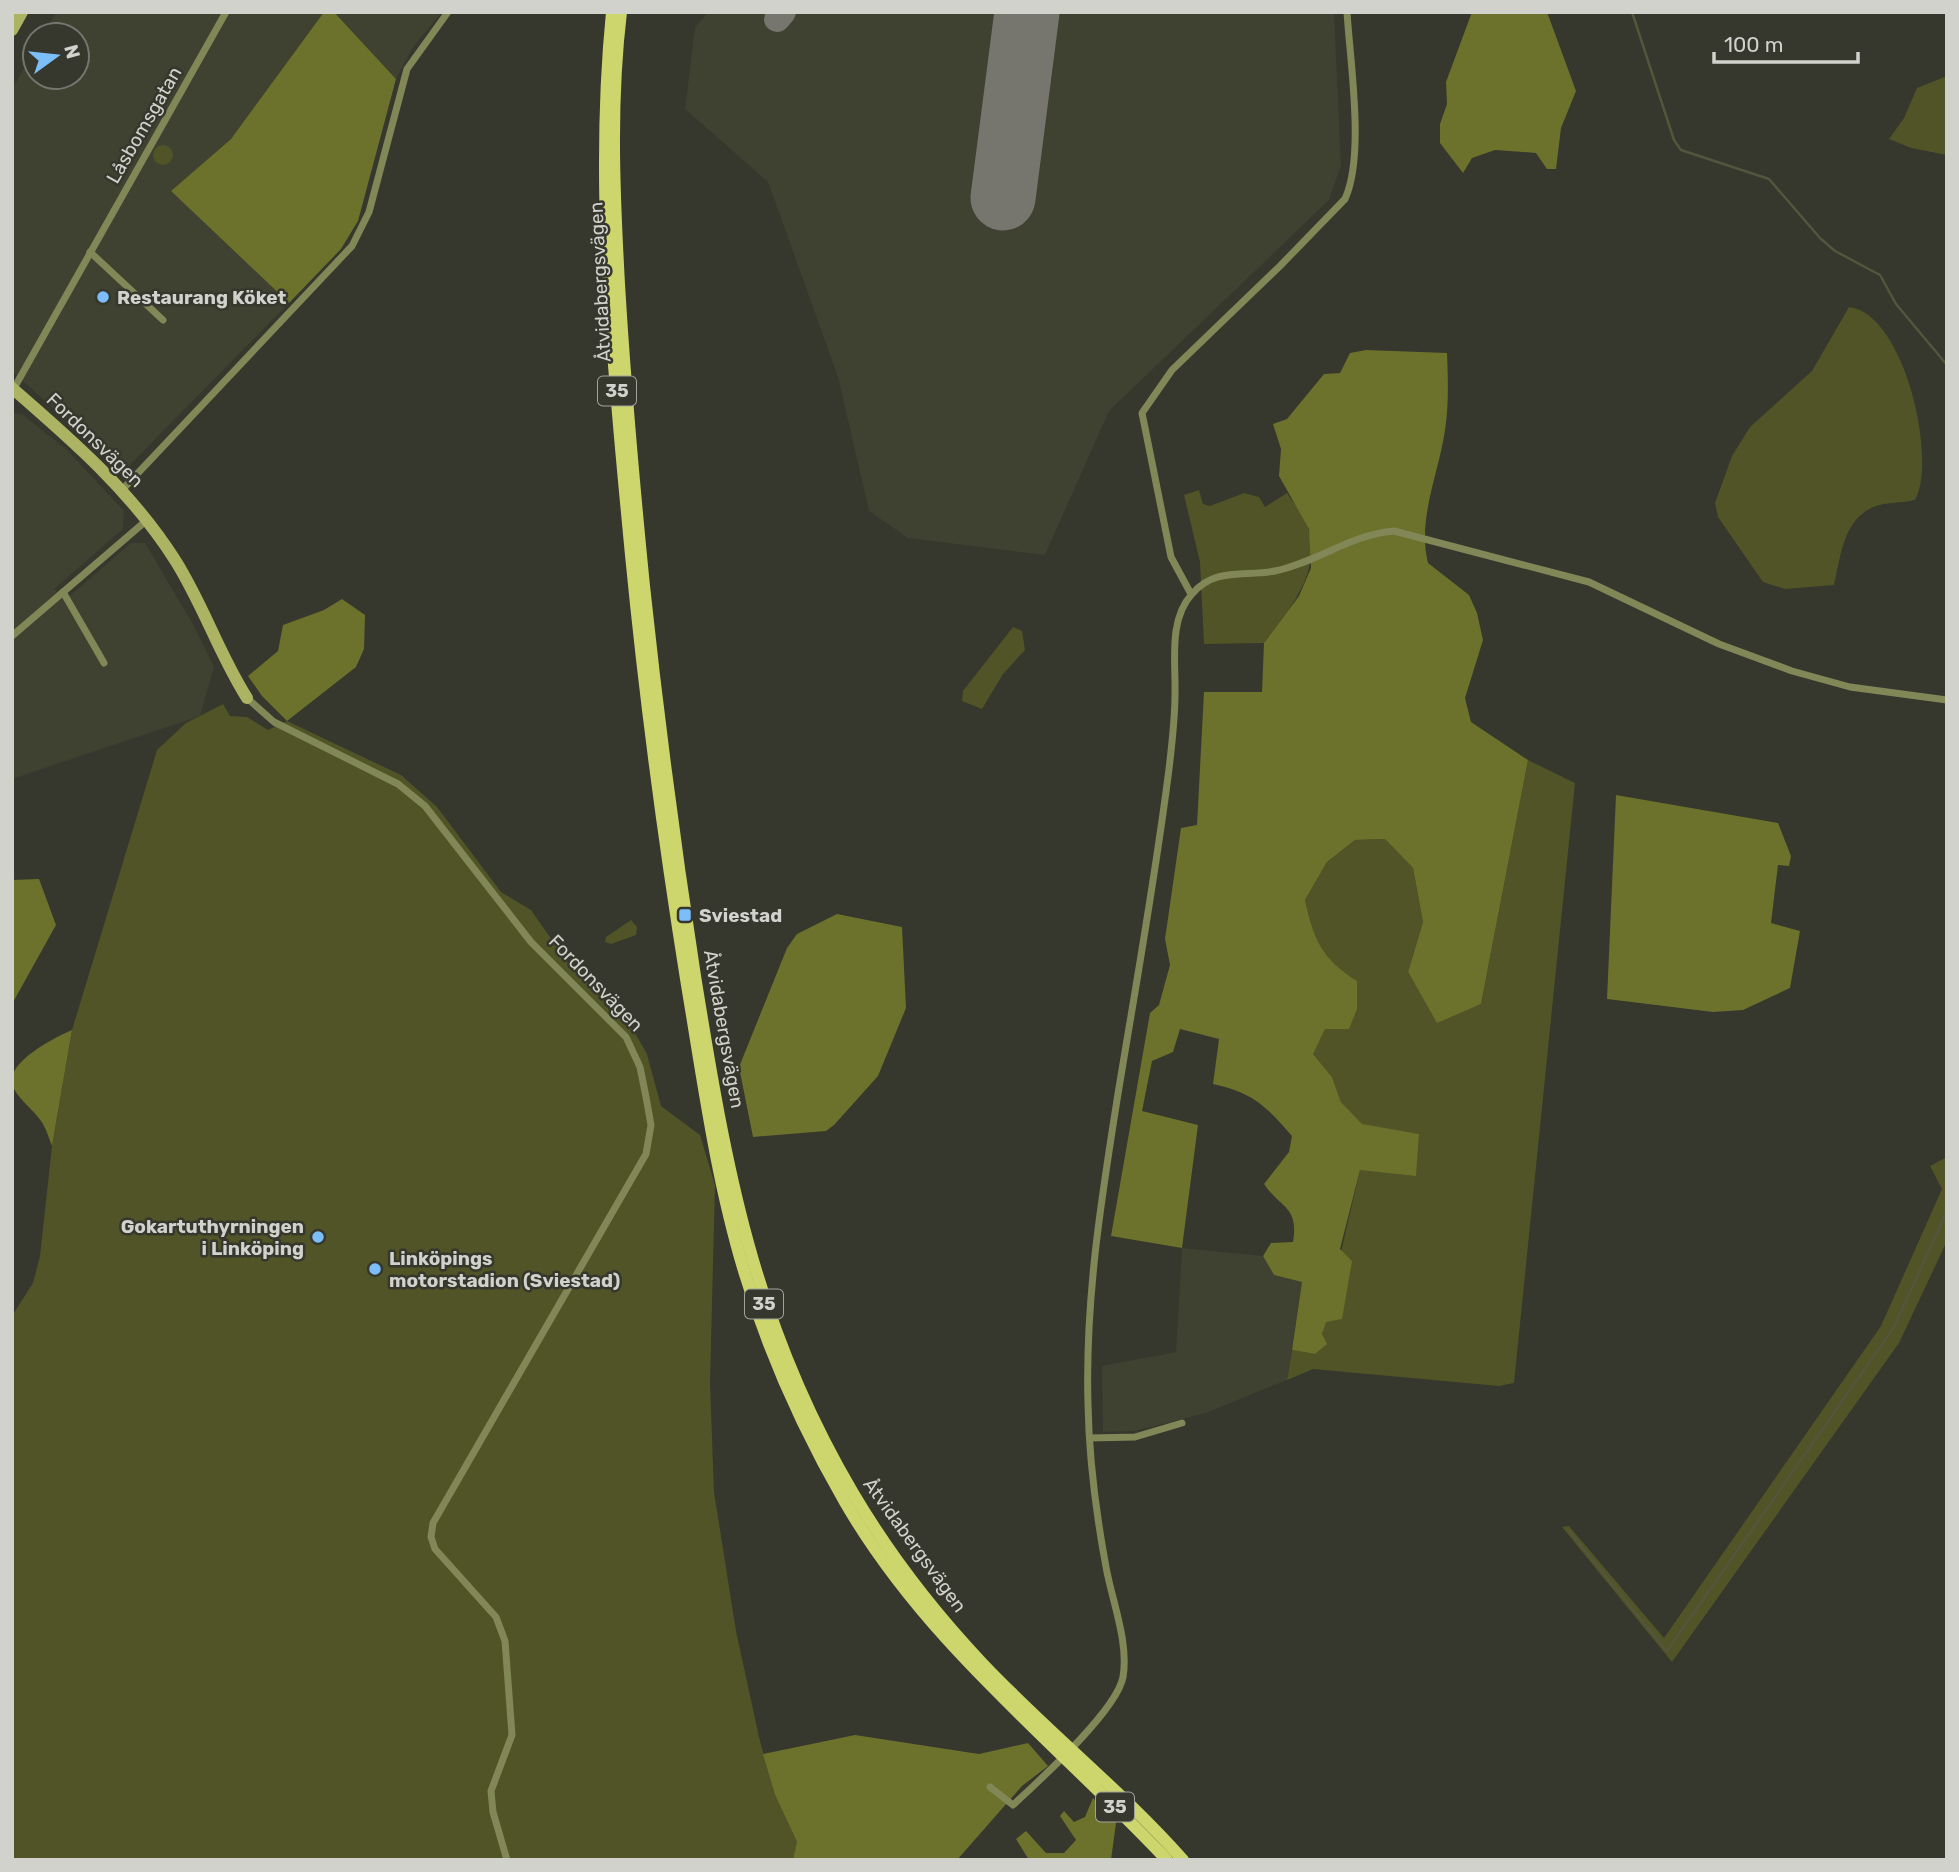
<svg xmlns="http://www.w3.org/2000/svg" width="1959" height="1872" font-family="Rubik,sans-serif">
  <rect width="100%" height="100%" fill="#36372d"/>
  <!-- built -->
  <g fill="#3f4131">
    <polygon points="56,12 324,12 231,139 171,191 289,303 123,472 12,371 12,89 35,49 35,77 77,77 77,35 43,35"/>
    <polygon points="334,12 442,12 413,47 396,79"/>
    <polygon points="708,12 1334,12 1341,165 1329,200 1109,411 1045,555 908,538 869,511 838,377 768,182 685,109 695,27"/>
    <polygon points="12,413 22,414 67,450 124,511 123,529 54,589 66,599 131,543 145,543 194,626 214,667 200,716 12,779"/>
    <polygon points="1182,1248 1263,1256 1274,1275 1302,1282 1287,1380 1206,1413 1135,1431 1103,1432 1102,1366 1176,1352"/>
  </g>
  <!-- green -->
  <g fill="#505427">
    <polygon points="1947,76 1947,155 1911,148 1889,139 1904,118 1917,88"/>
    <circle cx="163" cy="155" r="10"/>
    <path d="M1849,307C1904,313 1938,459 1915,500C1902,503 1888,502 1876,506C1843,518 1841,556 1834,585L1785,589L1763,582L1718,517L1715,503L1732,456L1750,427L1812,371Z"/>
    <path d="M1199,490L1203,504L1210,506L1244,493L1259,497L1265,507L1287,493C1294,504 1307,518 1309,531C1320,576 1289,609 1264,643L1204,644L1200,562L1184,495Z"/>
    <polygon points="1013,627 1022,631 1025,650 1003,674 982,709 962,701 963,691"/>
    <polygon points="223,704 230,716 247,717 268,730 287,721 401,775 437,807 501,892 531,910 566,960 631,1026 647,1054 661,1106 700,1135 715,1185 710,1383 714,1492 736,1631 759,1737 775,1795 797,1842 795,1860 12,1860 12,1316 33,1283 40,1256 52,1146 72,1030 157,750 186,723"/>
    <path d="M1528,760L1575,783L1514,1383L1499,1386L1313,1369L1287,1380L1292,1350L1315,1354L1322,1334L1360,1170L1419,1134L1362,1125L1341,1102L1332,1077L1312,1053L1325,1028L1357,1009V982C1322,959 1314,940 1305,900L1327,862L1355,840L1385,839L1413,868L1423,922L1408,972L1437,1022L1481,1004Z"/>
    <polygon points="631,920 637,927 636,935 611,944 605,942 606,937"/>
    <polygon points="1947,1157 1947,1241 1899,1343 1672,1662 1562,1527 1569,1526 1664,1638 1881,1326 1942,1189 1930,1166"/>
  </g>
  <!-- forest -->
  <g fill="#6c712b">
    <polygon points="324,12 334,12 396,79 358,221 341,249 289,303 171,191 231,139"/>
    <polygon points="1472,12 1547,12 1576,91 1561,128 1556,169 1547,169 1536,153 1495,150 1472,158 1463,173 1440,143 1440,124 1447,104 1446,82"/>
    <path d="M1366,350L1447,353C1448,378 1449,405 1445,430C1439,473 1417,519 1428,563L1469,595L1477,613L1483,640L1465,698L1471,722L1528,760L1481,1004L1437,1023L1408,972L1423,922L1413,868L1385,839L1355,840L1327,862L1305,900C1314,940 1322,959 1357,981V1009L1349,1029H1325L1313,1054L1332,1077L1341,1102L1362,1124L1419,1134L1416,1176L1360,1170L1340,1249L1352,1261L1342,1319L1326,1322L1322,1334L1327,1344L1315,1354L1292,1350L1302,1282L1274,1275L1263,1256L1271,1243L1293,1242C1299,1206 1281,1209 1264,1184L1289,1152L1292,1136C1265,1105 1253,1093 1213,1084L1219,1039L1180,1029L1173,1052L1152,1061L1142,1111L1198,1125L1182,1248L1111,1236L1150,1013L1159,1005L1170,965L1165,939L1181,828L1197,825L1204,692H1262L1264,643L1299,596L1311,568L1309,529L1279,476L1281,449L1273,424L1287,419L1324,374L1340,373L1350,353Z"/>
    <polygon points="342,599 365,615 364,649 356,667 287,721 262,696 248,676 278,651 283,625 324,610"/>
    <polygon points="1616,795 1778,823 1791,856 1789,866 1778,865 1771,923 1800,931 1790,988 1743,1010 1713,1012 1607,999"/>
    <polygon points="39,879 56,925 12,1004 12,880"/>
    <polygon points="837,914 902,927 906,1008 878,1076 834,1125 826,1131 753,1137 739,1067 787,948 797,934"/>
    <path d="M72,1030L52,1146C49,1138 46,1128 41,1121C33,1109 19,1100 13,1087C3,1063 56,1037 72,1030Z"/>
    <polygon points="855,1735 979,1754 1028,1743 1048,1766 1022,1786 957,1860 793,1860 797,1842 775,1795 763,1754"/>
    <polygon points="1093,1798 1116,1823 1111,1860 1029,1860 1016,1839 1026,1831 1046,1853 1064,1853 1076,1840 1060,1816 1064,1811 1074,1822 1085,1817"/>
  </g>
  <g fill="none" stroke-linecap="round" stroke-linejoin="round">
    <!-- stream -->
    <g stroke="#54553d" stroke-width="2.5">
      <polyline points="1632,12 1674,140 1681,150 1769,179 1820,238 1835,251 1880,275 1896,304 1947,365"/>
      <polyline points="1569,1531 1667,1651 1894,1327 1947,1211"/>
    </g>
    <!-- taxiway -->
    <polyline stroke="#76766e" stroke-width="26" points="777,19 783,12"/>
    <!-- runway -->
    <polyline stroke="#76766e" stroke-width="65" points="1003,198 1027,12"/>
    <!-- street -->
    <g stroke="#818756" stroke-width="7">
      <polyline points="90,252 163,320"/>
      <polyline points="13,390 226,12"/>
      <polyline points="122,490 352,246 369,212 407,69 448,12"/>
      <polyline points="63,592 104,663"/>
      <path d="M1191,594L1171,557L1142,413L1172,370L1280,266L1345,199C1365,155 1350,62 1347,12"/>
      <polyline points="12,636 147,520"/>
      <polyline points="247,698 274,722 398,784 425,806 531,942 626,1037 640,1067 646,1097 651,1125 646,1154 433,1523 431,1537 435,1549 496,1617 505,1641 512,1735 491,1791 493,1812 507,1860"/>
      <polyline points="1090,1438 1135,1437 1182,1423"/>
      <path d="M990,1787L1013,1805C1040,1780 1117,1710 1123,1677C1129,1642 1112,1601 1106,1567C1096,1513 1089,1459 1088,1404C1085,1301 1101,1201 1117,1100C1135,990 1155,880 1169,769C1172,744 1175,719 1175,694C1176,663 1168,620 1192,594C1215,567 1244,577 1275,571C1318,562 1349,535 1394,531L1589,582L1719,644L1792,671L1850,687L1947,700"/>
    </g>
    <!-- secondary -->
    <g stroke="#acb463" stroke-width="12">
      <polyline points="12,30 22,12"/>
      <path d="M12,388C72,440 132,492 175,560C203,604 219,654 247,698"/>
    </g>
    <!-- primary -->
    <g stroke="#cdd66d" stroke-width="12">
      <path d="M612,12C594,192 614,375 631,555C645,699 664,842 687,985C703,1080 716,1178 744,1271C768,1351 803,1429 845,1502C927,1644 1056,1742 1167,1860"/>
      <path d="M621,12C610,103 614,193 619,284C625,385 634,486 644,586C658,717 675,847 695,976C726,1168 753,1324 853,1493C889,1554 933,1611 981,1662C1046,1731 1120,1789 1183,1860"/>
    </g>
  </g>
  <!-- markers -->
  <g fill="#7bbef9" stroke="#36372d" stroke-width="2.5">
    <circle cx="103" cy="297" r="7"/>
    <rect x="678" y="908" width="14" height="14" rx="3.5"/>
    <circle cx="318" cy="1237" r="7"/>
    <circle cx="375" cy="1269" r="7"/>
  </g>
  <g text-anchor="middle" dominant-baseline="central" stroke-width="5" stroke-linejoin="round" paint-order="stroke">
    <!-- shield labels -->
    <g fill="#36372d" stroke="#a2a49c" stroke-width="2">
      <rect x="598" y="376.5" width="38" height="29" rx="5"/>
      <rect x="745" y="1289.5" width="38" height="29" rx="5"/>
      <rect x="1096" y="1792.5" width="38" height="29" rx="5"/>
    </g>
    <g font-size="18" font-weight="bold" fill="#d1d2cc">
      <text x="617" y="391">35</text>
      <text x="764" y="1304">35</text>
      <text x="1115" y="1807">35</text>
    </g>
    <!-- street labels -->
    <g font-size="19" fill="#d1d2cc" stroke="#36372d">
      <text transform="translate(144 125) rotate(-60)">Låsbomsgatan</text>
      <text transform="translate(600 282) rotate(-93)">Åtvidabergsvägen</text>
      <text transform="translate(95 440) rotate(44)">Fordonsvägen</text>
      <text transform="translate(596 983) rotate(46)">Fordonsvägen</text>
      <text transform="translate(724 1029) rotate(80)">Åtvidabergsvägen</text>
      <text transform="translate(915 1545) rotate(54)">Åtvidabergsvägen</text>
    </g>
    <!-- poi labels -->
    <g font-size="19" font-weight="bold" fill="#d1d2cc" stroke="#36372d" text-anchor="start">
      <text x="117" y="297">Restaurang Köket</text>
      <text x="699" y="915">Sviestad</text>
      <text x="304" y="1226" text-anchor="end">Gokartuthyrningen<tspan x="304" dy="22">i Linköping</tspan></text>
      <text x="389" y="1258">Linköpings<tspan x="389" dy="22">motorstadion (Sviestad)</tspan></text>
    </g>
  </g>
  <!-- border -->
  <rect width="1959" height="1872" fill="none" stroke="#d1d2cc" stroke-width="28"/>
  <!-- north arrow -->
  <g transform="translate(56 56) rotate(75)"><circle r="33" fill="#36372d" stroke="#74756d" stroke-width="2"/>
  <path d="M0-5L12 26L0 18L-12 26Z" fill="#7bbef9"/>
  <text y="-10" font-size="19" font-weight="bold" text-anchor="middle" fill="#d1d2cc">N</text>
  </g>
  <!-- scale -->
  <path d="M1714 52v10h144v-10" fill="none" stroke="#d1d2cc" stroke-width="3.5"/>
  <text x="1724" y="52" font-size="21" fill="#d1d2cc" stroke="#36372d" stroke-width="5" paint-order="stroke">100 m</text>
</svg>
